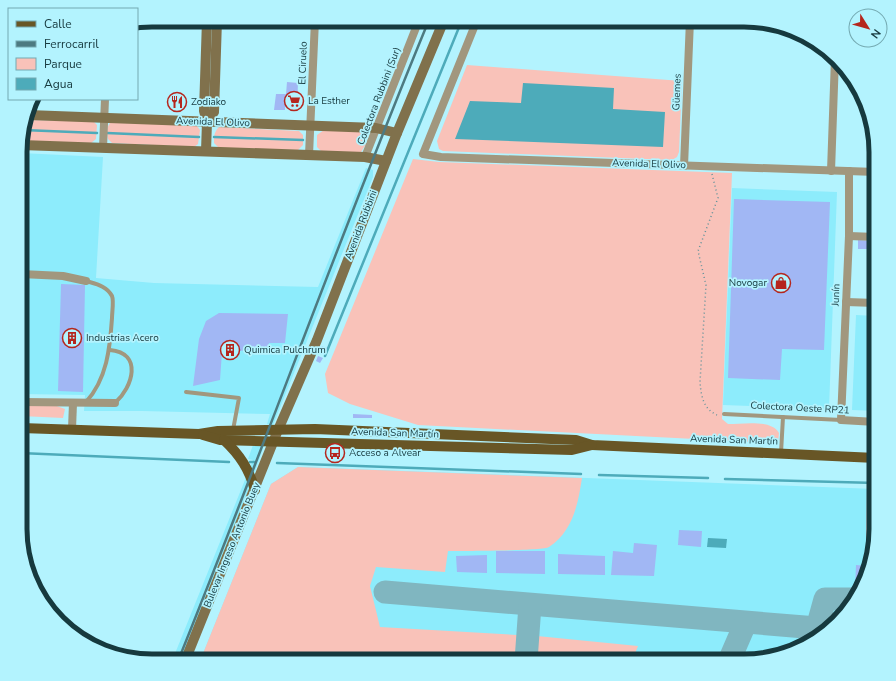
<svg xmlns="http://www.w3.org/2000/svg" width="896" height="681" font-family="'Nunito Sans',sans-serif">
  <rect width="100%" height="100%" fill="#b3f3fe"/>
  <!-- built -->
  <g fill="#8decfc">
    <polygon points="21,153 103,157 96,278 154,283 318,287 366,168 373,170 373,177 273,425 267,424 270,414 142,411 84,411 85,395 21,394"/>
    <polygon points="732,188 837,192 829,409 723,405"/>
    <polygon points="856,315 876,316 876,411 852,410"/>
    <polygon points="253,445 264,446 237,521 180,661 172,661 253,460 248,459"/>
    <polygon points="298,467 876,489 876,537 866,579 843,616 802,647 744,661 200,661 271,484"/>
  </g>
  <!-- green -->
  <g fill="#f9c2b9">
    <polygon points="467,65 682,81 679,152 677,157 672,160 443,151 439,149 437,141"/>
    <polygon points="26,120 93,121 97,125 96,139 91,143 21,141"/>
    <path d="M112,121L197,126L200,130L198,144L194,147L112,143L108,139C107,132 106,126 112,121Z"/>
    <path d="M219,127L299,131L303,135V145L298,150L219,148L214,143C214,136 214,132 219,127Z"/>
    <polygon points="324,130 363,131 366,134 366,144 361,152 322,152 317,147 317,135"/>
    <path d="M413,159L439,162L732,173L722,419L728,424C743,424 771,419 779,433L778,441L773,443L418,425L350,404L328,393L325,374Z"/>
    <polygon points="21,405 54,405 65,409 63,418 21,416"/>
    <path d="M298,467L582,478C578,504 573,531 549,547C543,551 461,551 448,551L445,572L376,567L370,586L380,627L517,635L515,661H200L271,484Z"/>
    <polygon points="867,489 876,489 876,537 871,556 866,555"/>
    <polygon points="537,636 638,646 632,661 536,661"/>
  </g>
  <!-- water -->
  <g fill="#4dabba">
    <polygon points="523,83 614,88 613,109 665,112 663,147 455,139 470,101 521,103"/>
    <polygon points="708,538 727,539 726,548 707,547"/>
  </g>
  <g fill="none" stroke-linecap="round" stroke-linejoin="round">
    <!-- stream -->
    <g stroke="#4dabba" stroke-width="2.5">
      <polyline points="23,130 97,133"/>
      <polyline points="107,133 199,137"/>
      <polyline points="214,137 303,140"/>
      <polyline points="325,356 462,20"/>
      <polyline points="20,453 229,462"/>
      <polyline points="250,462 254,462"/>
      <polyline points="277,463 581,474"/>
      <polyline points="599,475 708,478"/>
      <polyline points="725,479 876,483"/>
    </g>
    <!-- taxiway -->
    <g stroke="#80b6c0" stroke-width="23">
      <polyline points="385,592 817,628 825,599 854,599"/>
      <polyline points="526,661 530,605"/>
      <polyline points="729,661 745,624"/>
    </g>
  </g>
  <!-- building -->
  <g fill="#a1b7f4">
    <polygon points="287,82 298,83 297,107 294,107 293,109 285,107 285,110 274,110 276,94 286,94"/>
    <polygon points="734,199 830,202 824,350 782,349 780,380 728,378"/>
    <polygon points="858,240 871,241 871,249 858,249"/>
    <polygon points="61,284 85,285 83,392 58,391"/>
    <polygon points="219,313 288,314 285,343 269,343 268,349 222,352 220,380 193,386 199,339 206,321"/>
    <polygon points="322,346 327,348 324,353 320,351"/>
    <polygon points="318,356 323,358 320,363 316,361"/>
    <polygon points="353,414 372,415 372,418 353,418"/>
    <polygon points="679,530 702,531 701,547 678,545"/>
    <polygon points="634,543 657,545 654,576 611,575 613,551 633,553"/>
    <polygon points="496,551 545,551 545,574 496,573"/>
    <polygon points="558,554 605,556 605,575 558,574"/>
    <polygon points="487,555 487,573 457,572 456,556"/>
    <polygon points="856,565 869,566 866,579 860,589 855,589"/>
  </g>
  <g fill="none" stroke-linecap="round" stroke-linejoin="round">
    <!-- path -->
    <path stroke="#62939b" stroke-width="1.5" stroke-dasharray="1 3" stroke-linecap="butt" d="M712,174L718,198L698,251L706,285L700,382C701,395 703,409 717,415"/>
    <!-- lane -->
    <g stroke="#a1977e" stroke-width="4">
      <path d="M86,281C96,284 107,286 112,296C114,301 112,312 112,318C110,348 107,379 86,402"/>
      <path d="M110,350C143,353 133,387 115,403"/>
      <polyline points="186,392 239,398 233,430"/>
      <polyline points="724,414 841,420"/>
      <polyline points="781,453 783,417"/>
    </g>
    <!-- street -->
    <g stroke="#a1977e" stroke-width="8">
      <polyline points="477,20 423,154 441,157 876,172"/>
      <polyline points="103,148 105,99"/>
      <polyline points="309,155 315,20"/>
      <polyline points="365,157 419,20"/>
      <polyline points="684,166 690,20"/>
      <polyline points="831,171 835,58"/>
      <polyline points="849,171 849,236 841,420 876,422"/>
      <polyline points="849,236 876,237"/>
      <polyline points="21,274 63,276 86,281"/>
      <polyline points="846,302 876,303"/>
      <polyline points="21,402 115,403"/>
      <polyline points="72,429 73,403"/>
    </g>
    <!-- secondary -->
    <g stroke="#80714c" stroke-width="10">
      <polyline points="28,115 376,128 397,133"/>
      <polyline points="207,122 214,112 217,20"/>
      <polyline points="21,145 365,157 386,161"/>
      <polyline points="206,151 207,122 204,111 207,20"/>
      <polyline points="185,661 278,430 317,340 397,133 444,20"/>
    </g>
    <!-- primary -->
    <g stroke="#685626" stroke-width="10">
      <polyline points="21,428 199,434 218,431 315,429 576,440 592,445 876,458"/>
      <polyline points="203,435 220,440 572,450 592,445"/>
      <path d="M224,440C240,455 249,469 255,490"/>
    </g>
    <!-- rail -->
    <path stroke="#4d7a81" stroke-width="2.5" d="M178,661C264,448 341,232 429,20"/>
  </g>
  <!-- icons -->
  <defs>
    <symbol id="supermarket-ring" viewBox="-11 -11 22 22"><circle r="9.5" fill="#b3f3fe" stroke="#b5261d" stroke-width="1.5"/><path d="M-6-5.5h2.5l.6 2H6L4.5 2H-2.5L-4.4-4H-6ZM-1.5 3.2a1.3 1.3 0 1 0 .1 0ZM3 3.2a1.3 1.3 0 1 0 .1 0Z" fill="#b5261d"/></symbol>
    <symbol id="restaurant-ring" viewBox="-11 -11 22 22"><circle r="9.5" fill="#b3f3fe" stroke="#b5261d" stroke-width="1.5"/><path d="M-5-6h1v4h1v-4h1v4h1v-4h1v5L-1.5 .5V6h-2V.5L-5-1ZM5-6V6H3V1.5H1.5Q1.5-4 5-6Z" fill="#b5261d"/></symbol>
    <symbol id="shop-ring" viewBox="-11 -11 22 22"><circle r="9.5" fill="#b3f3fe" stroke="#b5261d" stroke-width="1.5"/><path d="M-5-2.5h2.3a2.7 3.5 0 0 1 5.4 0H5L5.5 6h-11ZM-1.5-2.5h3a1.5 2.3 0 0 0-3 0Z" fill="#b5261d"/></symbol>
    <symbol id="building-ring" viewBox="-11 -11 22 22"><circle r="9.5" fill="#b3f3fe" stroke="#b5261d" stroke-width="1.5"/><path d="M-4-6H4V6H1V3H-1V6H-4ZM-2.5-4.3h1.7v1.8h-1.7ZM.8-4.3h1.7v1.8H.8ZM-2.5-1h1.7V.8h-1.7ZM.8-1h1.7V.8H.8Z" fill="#b5261d"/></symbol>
    <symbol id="bus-ring" viewBox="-11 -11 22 22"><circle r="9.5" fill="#b3f3fe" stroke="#b5261d" stroke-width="1.5"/><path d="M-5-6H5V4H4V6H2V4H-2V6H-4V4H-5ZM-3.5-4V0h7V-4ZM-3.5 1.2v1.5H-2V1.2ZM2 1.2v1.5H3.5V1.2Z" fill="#b5261d"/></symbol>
  </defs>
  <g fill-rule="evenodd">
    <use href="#supermarket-ring" x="283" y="90" width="22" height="22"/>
    <use href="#restaurant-ring" x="166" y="91" width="22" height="22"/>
    <use href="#shop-ring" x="770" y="272" width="22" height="22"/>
    <use href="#building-ring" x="61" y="327" width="22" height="22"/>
    <use href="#building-ring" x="219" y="339" width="22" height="22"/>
    <use href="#bus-ring" x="324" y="442" width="22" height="22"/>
  </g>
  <g text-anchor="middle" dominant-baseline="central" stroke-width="3.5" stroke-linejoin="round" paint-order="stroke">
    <!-- street labels -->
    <g font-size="10" fill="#16393e" stroke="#b3f3fe">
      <text transform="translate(303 63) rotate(-88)">El Ciruelo</text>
      <text transform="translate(677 92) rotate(-88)">Güemes</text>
      <text transform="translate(379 96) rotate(-69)">Colectora Rubbini (Sur)</text>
      <text transform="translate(213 122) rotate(2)">Avenida El Olivo</text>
      <text transform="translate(649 164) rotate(2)">Avenida El Olivo</text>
      <text transform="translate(361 225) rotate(-69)">Avenida Rubbini</text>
      <text transform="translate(836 295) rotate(-88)">Junín</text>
      <text transform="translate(800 408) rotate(3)">Colectora Oeste RP21</text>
      <text transform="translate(395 433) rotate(2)">Avenida San Martín</text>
      <text transform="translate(734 440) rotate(2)">Avenida San Martín</text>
      <text transform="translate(232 545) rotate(-68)">Bulevar Ingreso Antonio Buey</text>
    </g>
    <!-- poi labels -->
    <g font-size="10" fill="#16393e" stroke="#b3f3fe" text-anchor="start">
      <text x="308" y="101">La Esther</text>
      <text x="191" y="102">Zodiako</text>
      <text x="767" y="283" text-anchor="end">Novogar</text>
      <text x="86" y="338">Industrias Acero</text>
      <text x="244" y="350">Quimica Pulchrum</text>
      <text x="349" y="453">Acceso a Alvear</text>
    </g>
  </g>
  <!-- crop -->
  <path d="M0 0H896V681H0ZM152 27H744A125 125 0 0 1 869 152V529A125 125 0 0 1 744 654H152A125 125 0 0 1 27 529V152A125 125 0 0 1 152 27Z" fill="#b3f3fe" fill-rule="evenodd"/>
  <path fill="none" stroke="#16393e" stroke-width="5" d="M152 27H744A125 125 0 0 1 869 152V529A125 125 0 0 1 744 654H152A125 125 0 0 1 27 529V152A125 125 0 0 1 152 27Z"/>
  <!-- legend -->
  <rect x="8" y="8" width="130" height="92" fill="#b3f3fe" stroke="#74a9b1"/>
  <rect x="16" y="21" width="20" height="6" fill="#685626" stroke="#74a9b1"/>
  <text x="44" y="28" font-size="12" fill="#16393e">Calle</text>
  <rect x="16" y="41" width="20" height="6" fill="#4d7a81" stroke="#74a9b1"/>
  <text x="44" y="48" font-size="12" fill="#16393e">Ferrocarril</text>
  <rect x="16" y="58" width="20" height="12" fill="#f9c2b9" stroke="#74a9b1"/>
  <text x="44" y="68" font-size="12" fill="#16393e">Parque</text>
  <rect x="16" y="78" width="20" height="12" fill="#4dabba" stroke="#74a9b1"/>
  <text x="44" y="88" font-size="12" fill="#16393e">Agua</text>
  <!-- north arrow -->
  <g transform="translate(868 28) rotate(127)"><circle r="19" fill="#b3f3fe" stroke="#74a9b1"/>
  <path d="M0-3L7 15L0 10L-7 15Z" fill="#b5261d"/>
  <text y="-6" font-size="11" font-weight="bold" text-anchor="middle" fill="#16393e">N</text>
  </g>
</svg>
